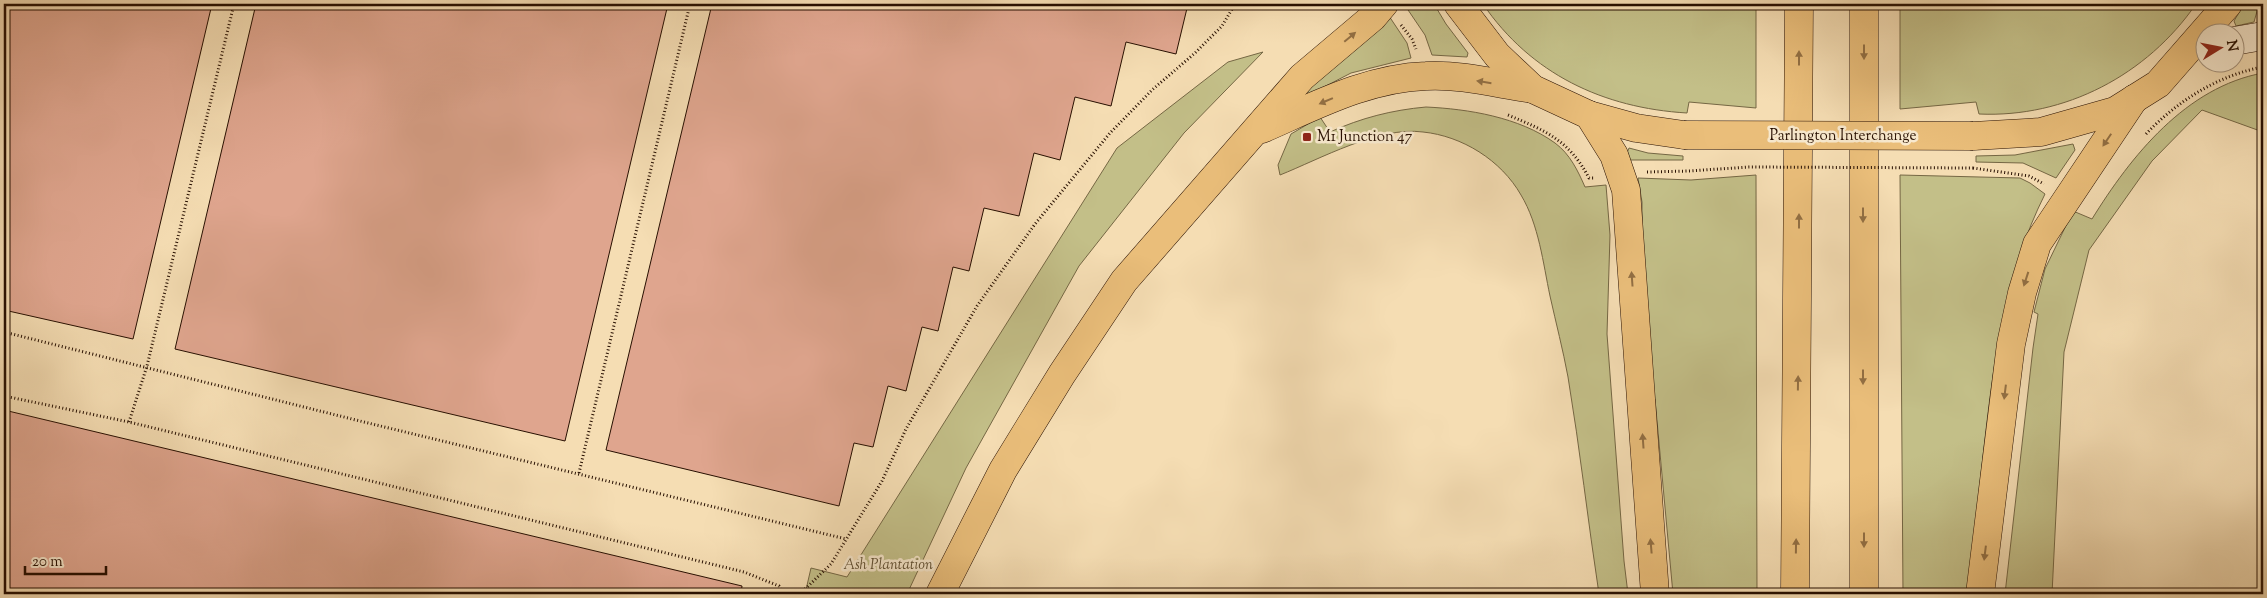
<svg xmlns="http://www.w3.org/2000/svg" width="2267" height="598" font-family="'Sorts Mill Goudy',serif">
  <rect width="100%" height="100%" fill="#f5ddb3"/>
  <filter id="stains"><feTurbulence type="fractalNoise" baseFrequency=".004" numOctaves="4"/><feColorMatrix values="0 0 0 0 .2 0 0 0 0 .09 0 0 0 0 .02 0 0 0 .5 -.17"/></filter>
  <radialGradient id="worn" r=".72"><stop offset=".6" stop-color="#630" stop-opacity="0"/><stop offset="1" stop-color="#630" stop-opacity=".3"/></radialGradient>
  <!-- green -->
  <g fill="#c3bf88" stroke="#756744">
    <polygon points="1404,4 1434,4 1446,24 1468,53 1467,57 1432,55 1425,35"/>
    <path d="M1483,4H1756V108L1689,102L1687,113C1603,108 1531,74 1483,4Z"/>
    <path d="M1900,4H2196C2147,75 2065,118 1979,114L1976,102L1900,109Z"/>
    <polygon points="2244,4 2259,4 2254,22 2236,26 2234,21"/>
    <polygon points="1389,16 1407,43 1411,58 1351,73 1295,102"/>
    <polygon points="1263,52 1184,133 1079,266 966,468 907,594 805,594 811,568 847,577 1117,148 1228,62"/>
    <path d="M2263,73V132L2202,110L2152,161L2089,250L2064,352L2052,594H2005L2033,348L2038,314L2034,312L2045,269L2073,211L2092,219C2131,156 2186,87 2263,73Z"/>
    <path d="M1426,107C1468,109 1519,117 1555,143C1570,154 1578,171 1585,187L1606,185L1610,235L1607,334L1624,561L1628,594H1599C1588,522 1580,449 1568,377C1563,350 1556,323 1550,296C1543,263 1539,225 1521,195C1501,160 1462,136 1423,132C1379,126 1320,159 1280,175L1278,165L1291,134L1320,117L1330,132C1361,118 1392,110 1426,107Z"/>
    <polygon points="2073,144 2075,150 2056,178 2023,163 1976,162 1976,156 2015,155"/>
    <polygon points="1629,148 1648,153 1683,156 1683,160 1630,160 1627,153"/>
    <polygon points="1756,175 1757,594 1673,594 1655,399 1650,399 1642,291 1642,202 1638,178 1691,180"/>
    <path d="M1900,175L2020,178L2030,183L2045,194C2005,274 1994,359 1984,447C1979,496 1973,545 1968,594H1903Z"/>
  </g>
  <!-- building -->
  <g fill="#dfa58e" stroke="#270f00">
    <polygon points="4,4 212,4 133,339 4,310"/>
    <polygon points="256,4 668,4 565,441 175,349"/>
    <polygon points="712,4 1188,4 1176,54 1126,42 1111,106 1075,97 1060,160 1034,153 1019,216 984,208 969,271 953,267 938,331 922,327 906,391 888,386 873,447 854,443 839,506 606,450"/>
    <polygon points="4,410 742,586 741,594 4,594"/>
  </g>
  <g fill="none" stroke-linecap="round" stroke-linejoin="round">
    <defs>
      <polyline id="secondary" points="2234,41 2263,36"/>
      <g id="primary">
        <polyline points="1458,4 1497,55 1533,89 1589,115 1636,128 1684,135"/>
        <path d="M1262,129C1315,106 1367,78 1426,76C1461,74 1498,84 1533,89"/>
        <polyline points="1973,136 2041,132 2115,111 2158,84 2228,4"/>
        <polyline points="940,594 1003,470 1062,374 1124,281 1302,77 1373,17 1384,4"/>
      </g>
      <g id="motorway">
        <polyline points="1589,115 1614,155 1626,190 1655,594"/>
        <polyline points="1795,594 1799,4"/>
        <polyline points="1864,594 1864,4"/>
        <polyline points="1980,594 2011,344 2022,293 2037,244 2134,99"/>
      </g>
    </defs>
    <!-- secondary casing -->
    <use href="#secondary" stroke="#270f00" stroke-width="29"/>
    <!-- primary casing -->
    <use href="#primary" stroke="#270f00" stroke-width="29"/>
    <!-- motorway casing -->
    <use href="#motorway" stroke="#270f00" stroke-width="29"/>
    <!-- path -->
    <g stroke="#270f00" stroke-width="3" stroke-dasharray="1 2.5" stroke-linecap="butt">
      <polyline points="1401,25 1412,39 1416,49"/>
      <path d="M1508,115C1546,131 1569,140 1589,178H1594"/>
      <path d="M2146,134C2177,101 2219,75 2263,67"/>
      <polyline points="1973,168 2029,176 2044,184"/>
      <polyline points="1647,172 1689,171"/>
      <polyline points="4,332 364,422 846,539"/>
      <polyline points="4,396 129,422 744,572 779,586 784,594"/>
      <polyline points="129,422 147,366 234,4"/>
      <polyline points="579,473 690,4"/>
      <polyline points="800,594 831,564 882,481 906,429 977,306 1035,224 1110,133 1152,90 1195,53 1222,26 1235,4"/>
    </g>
    <!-- secondary -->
    <use href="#secondary" stroke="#f8e9ce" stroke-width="28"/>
    <!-- primary -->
    <use href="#primary" stroke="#eabe7a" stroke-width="28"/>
    <!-- motorway -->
    <use href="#motorway" stroke="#eabe7a" stroke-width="28"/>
    <defs>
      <polyline id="primary-bridge" points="1684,135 1973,136"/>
    </defs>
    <!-- primary-bridge casing -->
    <use href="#primary-bridge" stroke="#270f00" stroke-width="29" stroke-linecap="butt"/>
    <!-- path-bridge -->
    <polyline stroke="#270f00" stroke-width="3" stroke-dasharray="1 2.5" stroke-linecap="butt" points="1689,171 1749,167 1973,168"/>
    <!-- primary-bridge -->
    <use href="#primary-bridge" stroke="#eabe7a" stroke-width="28"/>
  </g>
  <!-- one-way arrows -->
  <defs><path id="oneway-solid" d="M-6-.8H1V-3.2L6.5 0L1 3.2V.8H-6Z" transform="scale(1.25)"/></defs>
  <g fill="#926f43">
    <use href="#oneway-solid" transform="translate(1350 37) rotate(-40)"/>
    <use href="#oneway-solid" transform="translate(1864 52) rotate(90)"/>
    <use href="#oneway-solid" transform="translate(1799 58) rotate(-90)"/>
    <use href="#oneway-solid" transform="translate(1484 82) rotate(-171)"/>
    <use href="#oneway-solid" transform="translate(1326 101) rotate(157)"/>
    <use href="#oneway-solid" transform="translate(2107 140) rotate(124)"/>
    <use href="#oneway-solid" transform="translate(1863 215) rotate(90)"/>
    <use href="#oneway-solid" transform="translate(1799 221) rotate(-90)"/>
    <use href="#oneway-solid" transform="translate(1632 279) rotate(-94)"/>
    <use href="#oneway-solid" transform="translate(2026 279) rotate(108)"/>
    <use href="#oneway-solid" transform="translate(1863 377) rotate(90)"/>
    <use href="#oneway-solid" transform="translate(1798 383) rotate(-89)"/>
    <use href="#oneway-solid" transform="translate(2005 392) rotate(97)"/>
    <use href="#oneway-solid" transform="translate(1643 441) rotate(-94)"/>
    <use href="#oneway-solid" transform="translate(1864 540) rotate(90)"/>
    <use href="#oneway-solid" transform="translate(1651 546) rotate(-95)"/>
    <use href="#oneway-solid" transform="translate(1796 546) rotate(-89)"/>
    <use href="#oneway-solid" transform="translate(1985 553) rotate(97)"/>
  </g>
  <!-- markers -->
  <rect fill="#8f2418" stroke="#f8e9ce" stroke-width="2" x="1302" y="132" width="10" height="10" rx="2.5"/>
  <g text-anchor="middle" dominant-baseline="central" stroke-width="5" stroke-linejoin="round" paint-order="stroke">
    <!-- street labels -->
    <g font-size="15" fill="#270f00" stroke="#f8e9ce">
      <text x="1843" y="136">Parlington Interchange</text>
    </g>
    <!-- poi labels -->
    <g font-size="15" fill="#270f00" stroke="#f8e9ce" text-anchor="start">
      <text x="1317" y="137">M1 Junction 47</text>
    </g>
    <!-- park labels -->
    <g font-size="15" font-style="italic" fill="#5e4d30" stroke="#f8e9ce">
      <text x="888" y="565">Ash Plantation</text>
    </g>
  </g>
  <!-- margin -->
  <rect width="2267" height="598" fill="none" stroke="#f5ddb3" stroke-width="20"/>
  <rect x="5" y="5" width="2257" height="588" fill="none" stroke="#270f00" stroke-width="2.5"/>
  <rect x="10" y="10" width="2247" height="578" fill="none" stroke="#270f00"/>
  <!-- north arrow -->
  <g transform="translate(2220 48) rotate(80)"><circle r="24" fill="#f8e9ce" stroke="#a4927c"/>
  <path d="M0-4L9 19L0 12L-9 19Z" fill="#8f2418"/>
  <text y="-8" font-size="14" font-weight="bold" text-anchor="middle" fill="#270f00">N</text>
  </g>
  <!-- scale -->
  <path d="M25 566v8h81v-8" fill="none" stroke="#270f00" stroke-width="2.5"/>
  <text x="32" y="566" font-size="15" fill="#270f00" stroke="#f8e9ce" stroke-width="4" paint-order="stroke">20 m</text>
  <rect width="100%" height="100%" filter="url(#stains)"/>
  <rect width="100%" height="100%" fill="url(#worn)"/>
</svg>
